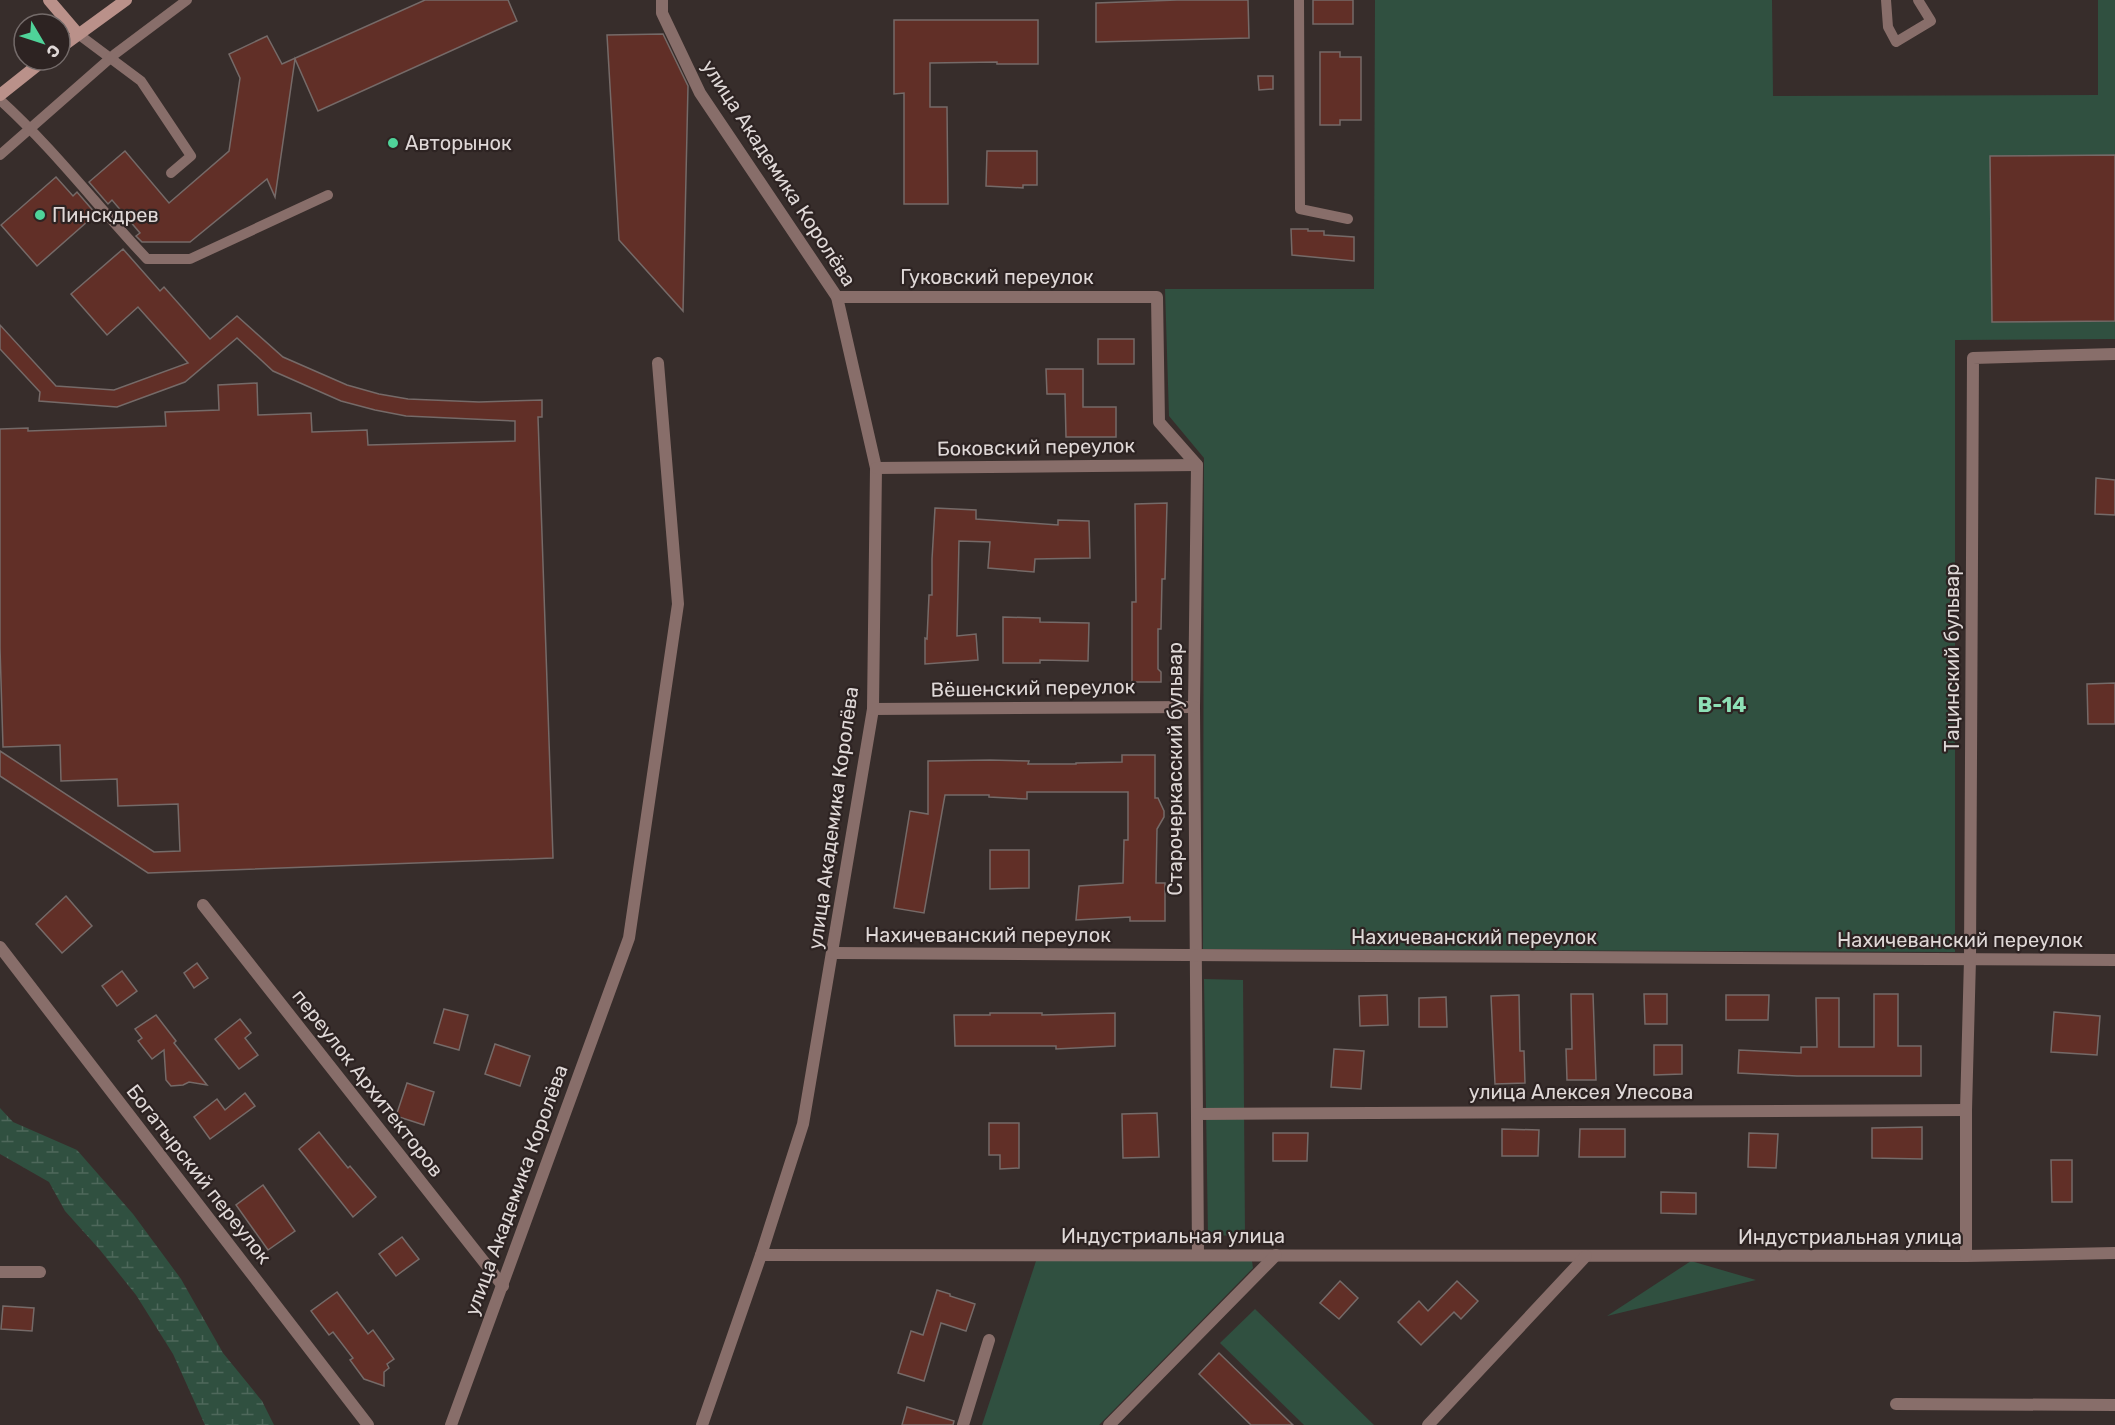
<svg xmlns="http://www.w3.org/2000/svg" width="2115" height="1425" font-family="Rubik,sans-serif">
  <defs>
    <pattern id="wetland-marsh" width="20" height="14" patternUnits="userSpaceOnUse" patternTransform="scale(1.5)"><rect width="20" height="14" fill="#305040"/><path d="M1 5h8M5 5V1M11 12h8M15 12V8" fill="none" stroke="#4e685b"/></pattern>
  </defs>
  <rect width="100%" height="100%" fill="#372d2b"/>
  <!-- green -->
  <g fill="#305040">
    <polygon points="1375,0 1772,0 1773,96 2098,95 2098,0 2115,0 2115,339 1955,340 1955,952 1203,949 1204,458 1169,416 1165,289 1374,289"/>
    <polygon points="1204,979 1243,980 1245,1235 1208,1236"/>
    <polygon points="1036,1261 1252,1261 1253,1268 1099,1425 982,1425"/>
    <polygon points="1691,1261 1756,1280 1607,1316"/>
    <polygon points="1255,1309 1374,1425 1304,1425 1220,1343"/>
  </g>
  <!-- wetland -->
  <polygon fill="url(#wetland-marsh)" points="0,1108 13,1122 77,1150 133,1214 181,1279 223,1353 262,1401 274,1425 205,1425 173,1354 136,1295 100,1250 65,1211 49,1182 0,1154"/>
  <!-- building -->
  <g fill="#612f27" stroke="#756a68" stroke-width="1.5">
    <polygon points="425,0 508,0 517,21 318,111 295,59 275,197 267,179 190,242 142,242 136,236 140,233 112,200 108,204 89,182 125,151 169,203 229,151 240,78 229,54 267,36 282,64"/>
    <polygon points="1177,0 1248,0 1249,38 1096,42 1096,3"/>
    <rect x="1313" y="0" width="40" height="24"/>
    <polygon points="894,20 1038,20 1038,64 997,64 997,62 930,63 930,107 947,107 948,204 904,204 904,93 894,94"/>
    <polygon points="663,34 688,86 683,311 619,240 607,35"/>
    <polygon points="1320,52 1340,52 1340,57 1361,57 1361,120 1340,120 1340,125 1320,125"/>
    <polygon points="1258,76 1273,76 1273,89 1259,90"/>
    <polygon points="987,151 1037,151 1037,185 1023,185 1023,188 986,186"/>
    <polygon points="2115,155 2115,321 1992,322 1990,156"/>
    <polygon points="56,177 73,196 77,192 96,214 37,266 1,225"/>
    <polygon points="1291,229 1308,229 1308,231 1324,231 1324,235 1354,237 1354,261 1292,255"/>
    <polygon points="123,249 160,291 164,287 210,339 237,316 283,357 347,385 379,394 408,399 479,402 542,400 542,417 538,417 553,858 148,873 0,776 0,751 154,852 180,851 178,804 118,806 117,779 61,781 60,745 3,747 0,648 0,429 28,428 28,431 166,426 165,412 219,410 218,385 257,383 258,415 311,413 312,432 367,430 368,445 515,441 515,421 406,416 375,410 341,401 273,371 237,338 185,382 117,407 39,401 40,392 0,349 0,325 56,386 114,390 188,363 138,307 107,335 71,294"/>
    <rect x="1098" y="339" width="36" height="25"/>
    <polygon points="1046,369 1083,369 1083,407 1116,407 1116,437 1066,437 1065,394 1047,394"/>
    <polygon points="2096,478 2115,480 2115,515 2095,514"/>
    <polygon points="1167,503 1165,579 1162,579 1161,629 1158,629 1158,669 1161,672 1161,682 1132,682 1132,602 1136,602 1135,504"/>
    <polygon points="935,508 976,510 976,519 1058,525 1058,520 1089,521 1090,558 1035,559 1034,572 988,568 990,542 959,541 957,636 976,634 978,660 925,664 925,638 927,639 929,595 932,595 932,559"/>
    <polygon points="1003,617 1040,618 1040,622 1089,623 1088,661 1040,660 1040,663 1003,663"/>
    <polygon points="2115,683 2115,724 2088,724 2087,684"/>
    <polygon points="1122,755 1155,755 1155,798 1158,798 1164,811 1164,817 1157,829 1156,883 1165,883 1165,921 1130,921 1130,917 1076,920 1079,886 1123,883 1124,840 1128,840 1128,792 1027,792 1027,799 989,797 989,795 945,795 924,913 894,908 910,811 928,814 928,761 990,760 1029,761 1028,764 1076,764 1076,763 1122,762"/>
    <polygon points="990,850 1029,850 1029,888 990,889"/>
    <polygon points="66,896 92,926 62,953 36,924"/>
    <polygon points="197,963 208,978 194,988 184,973"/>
    <polygon points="122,971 137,991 117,1006 102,986"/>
    <polygon points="1571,994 1593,994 1596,1080 1567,1080 1566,1049 1572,1049"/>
    <polygon points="1644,994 1667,994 1667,1024 1645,1024"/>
    <polygon points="1874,994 1898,994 1898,1046 1921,1046 1921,1076 1797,1076 1738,1073 1739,1050 1801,1053 1801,1047 1817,1047 1816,998 1839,998 1839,1047 1874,1047"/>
    <polygon points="1387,995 1388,1025 1360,1026 1359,996"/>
    <polygon points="1519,995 1520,1051 1524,1051 1525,1083 1495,1084 1491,996"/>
    <polygon points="1726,995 1769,995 1768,1020 1726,1020"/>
    <polygon points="1446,997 1447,1027 1419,1027 1419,998"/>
    <polygon points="444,1009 468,1015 459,1050 434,1043"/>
    <polygon points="2054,1012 2100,1016 2097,1055 2051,1052"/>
    <polygon points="990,1013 1042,1013 1042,1015 1115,1013 1115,1046 1056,1049 1056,1046 955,1046 954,1015 990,1015"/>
    <polygon points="156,1015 176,1041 174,1043 207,1085 189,1082 183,1085 171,1086 166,1080 164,1050 152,1059 138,1041 142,1038 135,1029"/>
    <polygon points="240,1019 251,1033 245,1038 258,1055 239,1069 215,1039"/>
    <polygon points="495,1044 530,1056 520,1086 485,1074"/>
    <polygon points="1654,1045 1682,1045 1682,1074 1654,1075"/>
    <polygon points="1334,1049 1364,1051 1361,1089 1331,1087"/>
    <polygon points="407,1083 434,1092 424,1125 396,1116"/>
    <polygon points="245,1093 255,1106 210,1139 194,1117 217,1099 225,1110"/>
    <polygon points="1157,1113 1159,1157 1123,1158 1122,1114"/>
    <polygon points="989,1123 1019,1123 1019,1168 1000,1169 1000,1155 989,1155"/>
    <polygon points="1922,1127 1922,1159 1872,1158 1872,1128"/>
    <polygon points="1502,1129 1539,1130 1538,1156 1502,1156"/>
    <polygon points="1580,1129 1625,1129 1625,1157 1579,1157"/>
    <polygon points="319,1132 348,1168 350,1166 376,1197 353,1217 299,1149"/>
    <polygon points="1273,1133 1308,1133 1307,1161 1273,1161"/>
    <polygon points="1749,1133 1778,1134 1776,1168 1748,1167"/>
    <polygon points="2051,1160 2072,1160 2072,1202 2052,1202"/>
    <polygon points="263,1185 295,1231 268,1250 236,1205"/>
    <polygon points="1661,1192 1696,1193 1696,1214 1661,1213"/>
    <polygon points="402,1237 419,1259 396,1276 379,1254"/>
    <polygon points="1340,1281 1358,1298 1339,1319 1320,1303"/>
    <polygon points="1457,1281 1478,1301 1461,1319 1454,1312 1421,1345 1398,1322 1419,1301 1428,1311"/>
    <polygon points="937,1290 950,1294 950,1296 975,1304 966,1331 941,1323 924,1381 898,1373 911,1331 923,1335"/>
    <polygon points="337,1292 368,1334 373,1330 394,1359 387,1364 389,1368 384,1372 384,1386 364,1379 350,1360 353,1358 333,1332 329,1335 311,1311"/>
    <polygon points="3,1306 34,1308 32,1331 1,1329"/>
    <polygon points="1219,1353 1293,1425 1251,1425 1199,1374"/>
    <polygon points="907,1407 954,1421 953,1425 902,1425"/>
  </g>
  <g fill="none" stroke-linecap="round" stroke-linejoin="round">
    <!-- service -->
    <g stroke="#886e6a" stroke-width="10">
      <polyline points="1299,0 1300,209 1348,219"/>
      <polyline points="1886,0 1888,27 1896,42 1931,21 1918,0"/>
      <polyline points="78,34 141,81 191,156 171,173"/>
      <path d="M0,100C54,149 97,206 147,259H190L328,195"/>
      <polyline points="0,155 115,54 187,0"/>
    </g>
    <!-- minor -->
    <g stroke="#886e6a" stroke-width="12">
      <polyline points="662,0 662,13 700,93 837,297 876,468 873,709 803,1124 761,1255 702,1425"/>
      <polyline points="837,297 1157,297 1159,422 1197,465 1194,707 1198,1255"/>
      <polyline points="876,468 1197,465"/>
      <polyline points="873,709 1194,707"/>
      <polyline points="203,905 503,1286"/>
      <polyline points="0,947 368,1425"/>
      <polyline points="833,953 2115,960"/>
      <polyline points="1197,1114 1966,1110"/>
      <polyline points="761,1255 1966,1256 2115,1253"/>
      <polyline points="1966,1256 1966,1110 1970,959 1973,358 2115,354"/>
      <polyline points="0,1272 40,1272"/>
      <polyline points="1896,1404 2115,1405"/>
      <polyline points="451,1425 629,938 678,604 658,363"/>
      <polyline points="963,1425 989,1340"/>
      <polyline points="1109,1425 1276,1255"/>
      <polyline points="1428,1425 1586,1256"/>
    </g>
    <!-- secondary -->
    <g stroke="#ba918a" stroke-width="12">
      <polyline points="49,0 78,34"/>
      <polyline points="60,48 126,0"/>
      <polyline points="0,95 44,60"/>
    </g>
  </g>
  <!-- markers -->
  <g fill="#4fd399" stroke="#2d2322" stroke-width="2">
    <circle cx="393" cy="143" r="6"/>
    <circle cx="40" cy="215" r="6"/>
  </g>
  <g text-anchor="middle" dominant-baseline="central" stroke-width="4.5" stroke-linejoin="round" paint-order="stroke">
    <!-- poi labels -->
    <g font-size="20" fill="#dfd8d7" stroke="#2d2322" text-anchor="start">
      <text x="405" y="143">Авторынок</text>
      <text x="52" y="215">Пинскдрев</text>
    </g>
    <!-- street labels -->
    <g font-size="20" fill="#dfd8d7" stroke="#2d2322">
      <text transform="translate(779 173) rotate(57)">улица Академика Королёва</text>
      <text x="997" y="277">Гуковский переулок</text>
      <text transform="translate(1036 447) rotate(-1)">Боковский переулок</text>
      <text transform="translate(1952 658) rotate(-90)">Тацинский бульвар</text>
      <text transform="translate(1033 688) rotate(-1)">Вёшенский переулок</text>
      <text transform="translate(1175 769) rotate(-90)">Старочеркасский бульвар</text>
      <text transform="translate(833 818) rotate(-82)">улица Академика Королёва</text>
      <text x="988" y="935">Нахичеванский переулок</text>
      <text x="1474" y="937">Нахичеванский переулок</text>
      <text x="1960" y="940">Нахичеванский переулок</text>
      <text transform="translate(368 1083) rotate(52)">переулок Архитекторов</text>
      <text x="1581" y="1092">улица Алексея Улесова</text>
      <text transform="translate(199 1174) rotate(52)">Богатырский переулок</text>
      <text transform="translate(516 1190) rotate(-70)">улица Академика Королёва</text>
      <text x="1173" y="1236">Индустриальная улица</text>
      <text x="1850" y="1237">Индустриальная улица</text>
    </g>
    <!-- neighbourhood labels -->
    <g font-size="21" font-weight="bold" fill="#8ee0b6" stroke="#2d2322">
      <text x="1722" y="704">В-14</text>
    </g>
  </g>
  <!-- north arrow -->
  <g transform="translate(42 42) rotate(129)"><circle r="28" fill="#2d2322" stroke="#746b6a" stroke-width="1.5"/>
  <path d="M0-4.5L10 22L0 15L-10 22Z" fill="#4fd399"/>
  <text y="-9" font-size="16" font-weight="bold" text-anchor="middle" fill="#dfd8d7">С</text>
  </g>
</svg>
